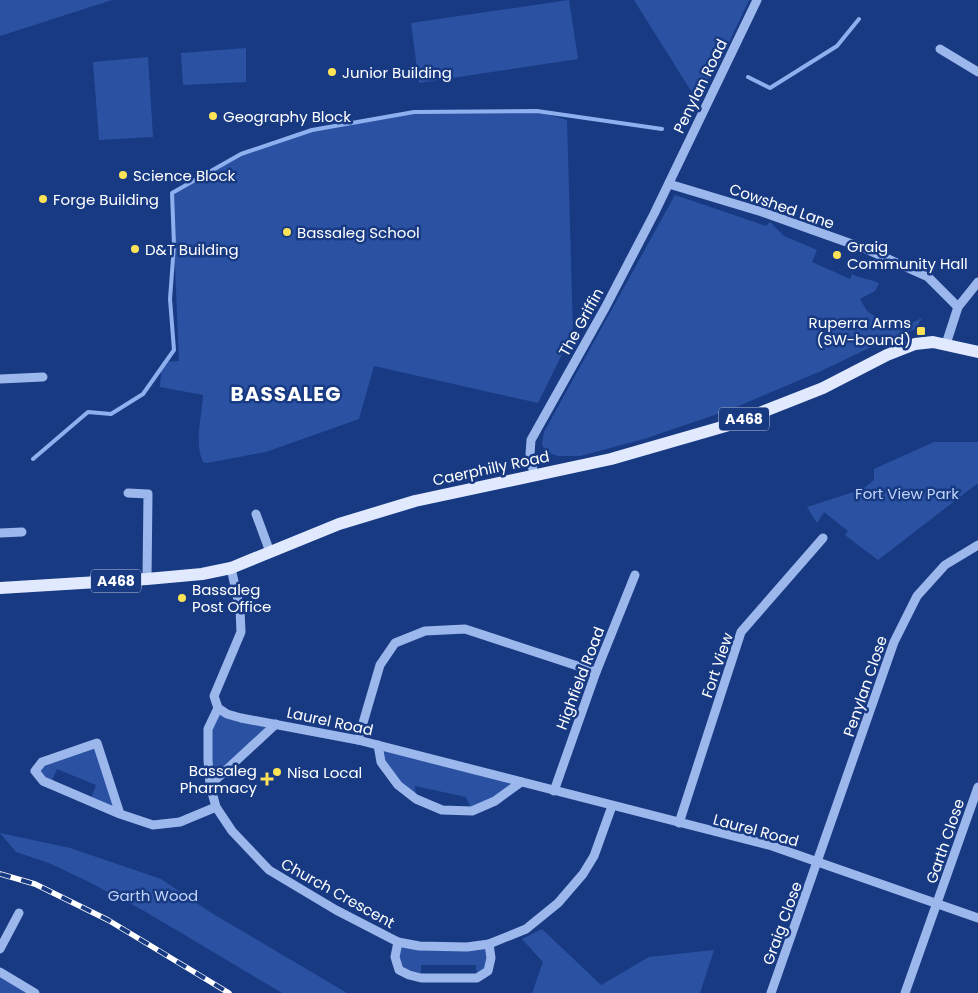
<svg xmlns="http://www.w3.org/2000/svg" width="978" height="993" font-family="Poppins,sans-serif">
  <rect width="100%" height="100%" fill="#183a83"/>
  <!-- green -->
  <g fill="#2b52a2">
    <polygon points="0,0 112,0 0,36"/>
    <polygon points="569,0 578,59 419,83 411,23"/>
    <polygon points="634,0 749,0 715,72 707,81 698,102"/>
    <polygon points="246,48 246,82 183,85 181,53"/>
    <polygon points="148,57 153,137 99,140 93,62"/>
    <path d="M537,111L567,120L573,332L538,403L374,366L359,419L266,452L207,463L203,462C194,442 202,417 203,395L160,387L162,362L179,361L172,193L241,154L312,130L414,112Z"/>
    <path d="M675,195L766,226L770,222L784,236L817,250L812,262L850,279L852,274C861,279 870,279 879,283L875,291L860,299L867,311L877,318L893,324L905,326L922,318L915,329L886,340L821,371L729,410L644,439L580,456H558L545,451L542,444L544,432Z"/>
    <polygon points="934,442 978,442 978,483 878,560 845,535 848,531 824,512 817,523 807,507 863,489 874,480 874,469"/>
    <polygon points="218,708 276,724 210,785 208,729"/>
    <polygon points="97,743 120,814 90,801 96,785 57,769 50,785 35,771 42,762"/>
    <polygon points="378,745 521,782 472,811 466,797 415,786 416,799 381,762"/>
    <polygon points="0,833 70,848 161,879 210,912 347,993 282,993 146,912 89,882 49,863 16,852"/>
    <polygon points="542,929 601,985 649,957 714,950 700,993 532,993 543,962 522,939"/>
    <polygon points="398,942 489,944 488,971 477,978 476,965 421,965 421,978 399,970"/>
    <polygon points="0,972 35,993 0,993"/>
  </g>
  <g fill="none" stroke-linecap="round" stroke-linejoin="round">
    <!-- stream -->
    <g stroke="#8fb0ee" stroke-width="4">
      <polyline points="748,77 770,88 837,46 859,19"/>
      <polyline points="33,459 88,412 111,414 143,394 174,350 170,299 174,245 172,193 241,154 312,130 414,112 537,111 662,129"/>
    </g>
    <!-- minor -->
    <g stroke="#9cb7ec" stroke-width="9">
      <polyline points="940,49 978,72"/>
      <polyline points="669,184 762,212 866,249 928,277 958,307"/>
      <polyline points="946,344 958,307 978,282"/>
      <polyline points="0,379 43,377"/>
      <polyline points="534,475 530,454 531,440 605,308 654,214 757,0"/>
      <polyline points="128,493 148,494 147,579"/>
      <polyline points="256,514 270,552"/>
      <polyline points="0,533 22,532"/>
      <polyline points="218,708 227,714 241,718 358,740 772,846 978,918"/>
      <polyline points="218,708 208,729 208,760 210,785 216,807 232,831 269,870 336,910 398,942 419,946 467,947 489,944 526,929 558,903 583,874 594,856 612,806"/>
      <polyline points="218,708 214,696 241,632 240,609 231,568"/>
      <polyline points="358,740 380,665 395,643 425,631 465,629 596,672"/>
      <polyline points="378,745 381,762 398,785 416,799 442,810 472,811 495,801 521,782"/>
      <polyline points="210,785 276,724"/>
      <polyline points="554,791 596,672 635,575"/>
      <polyline points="120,814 43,781 35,771 42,762 97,743 120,814 153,825 180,822 216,807"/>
      <polyline points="679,823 741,632 823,538"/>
      <polyline points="398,942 395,957 399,970 409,975 421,978 477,978 488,971 491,958 489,944"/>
      <polyline points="0,949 19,913"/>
      <polyline points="0,972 35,993"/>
      <polyline points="771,993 894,642 917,596 945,565 978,545"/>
      <polyline points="905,993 978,787"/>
    </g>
    <!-- major -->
    <polyline stroke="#e1e9ff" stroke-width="12" points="0,588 147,579 202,574 231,568 339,524 415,501 611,459 729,425 823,388 887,355 915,344 933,342 978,352"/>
    <defs>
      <polyline id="rail" points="0,874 35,884 108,920 229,993"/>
    </defs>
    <!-- rail casing -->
    <use href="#rail" stroke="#fff" stroke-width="5.5"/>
    <!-- rail -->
    <use href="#rail" stroke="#183a83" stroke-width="4" stroke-dasharray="11" stroke-linecap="butt"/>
  </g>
  <!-- markers -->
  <g fill="#ffe357" stroke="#183a83" stroke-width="2">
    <circle cx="332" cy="72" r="5"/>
    <circle cx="213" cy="116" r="5"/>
    <circle cx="123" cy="175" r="5"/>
    <circle cx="43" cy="199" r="5"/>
    <circle cx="287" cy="232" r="5"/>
    <circle cx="135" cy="249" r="5"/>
    <circle cx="837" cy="255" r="5"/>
    <rect x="916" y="326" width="10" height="10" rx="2.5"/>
    <circle cx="182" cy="598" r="5"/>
    <circle cx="277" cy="772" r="5"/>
    <path d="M264.5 771.5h5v5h5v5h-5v5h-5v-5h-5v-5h5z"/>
  </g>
  <g text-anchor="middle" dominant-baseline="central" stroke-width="5" stroke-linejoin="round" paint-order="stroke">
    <!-- shield labels -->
    <g fill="#183a83" stroke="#bac4da" stroke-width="1">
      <rect x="719" y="407.5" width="50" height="23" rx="4"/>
      <rect x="91" y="569.5" width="50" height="23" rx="4"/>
    </g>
    <g font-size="14" font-weight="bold" fill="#fff">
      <text x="744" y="419">A468</text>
      <text x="116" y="581">A468</text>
    </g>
    <!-- poi labels -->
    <g font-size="15" fill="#fff" stroke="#183a83" text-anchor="start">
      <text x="342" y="72">Junior Building</text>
      <text x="223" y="116">Geography Block</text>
      <text x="133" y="175">Science Block</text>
      <text x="53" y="199">Forge Building</text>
      <text x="297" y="232">Bassaleg School</text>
      <text x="847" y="246">Graig<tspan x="847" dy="17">Community Hall</tspan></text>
      <text x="145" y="249">D&amp;T Building</text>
      <text x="911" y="322" text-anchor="end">Ruperra Arms<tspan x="911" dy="17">(SW-bound)</tspan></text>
      <text x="192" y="589">Bassaleg<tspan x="192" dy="17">Post Office</tspan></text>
      <text x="257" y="770" text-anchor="end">Bassaleg<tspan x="257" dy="17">Pharmacy</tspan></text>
      <text x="287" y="772">Nisa Local</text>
    </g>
    <!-- street labels -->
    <g font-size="15" fill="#fff" stroke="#183a83">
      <text transform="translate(700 86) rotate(-64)">Penylan Road</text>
      <text transform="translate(782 206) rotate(19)">Cowshed Lane</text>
      <text transform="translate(581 322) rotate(-61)">The Griffin</text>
      <text transform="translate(491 468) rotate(-12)">Caerphilly Road</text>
      <text transform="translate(717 665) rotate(-71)">Fort View</text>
      <text transform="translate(580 678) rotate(-69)">Highfield Road</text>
      <text transform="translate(865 686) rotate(-71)">Penylan Close</text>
      <text transform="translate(330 721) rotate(12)">Laurel Road</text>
      <text transform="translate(756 830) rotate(15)">Laurel Road</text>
      <text transform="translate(945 841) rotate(-71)">Garth Close</text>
      <text transform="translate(338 893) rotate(29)">Church Crescent</text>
      <text transform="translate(782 923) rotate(-70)">Graig Close</text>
    </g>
    <!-- park labels -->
    <g font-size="15" fill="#c1d4f9" stroke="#183a83">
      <text x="907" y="493">Fort View Park</text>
      <text x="153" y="895">Garth Wood</text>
    </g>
    <!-- district labels -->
    <g font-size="20" font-weight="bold" letter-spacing="1" fill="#fff" stroke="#183a83">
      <text x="286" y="394">BASSALEG</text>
    </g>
  </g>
</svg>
